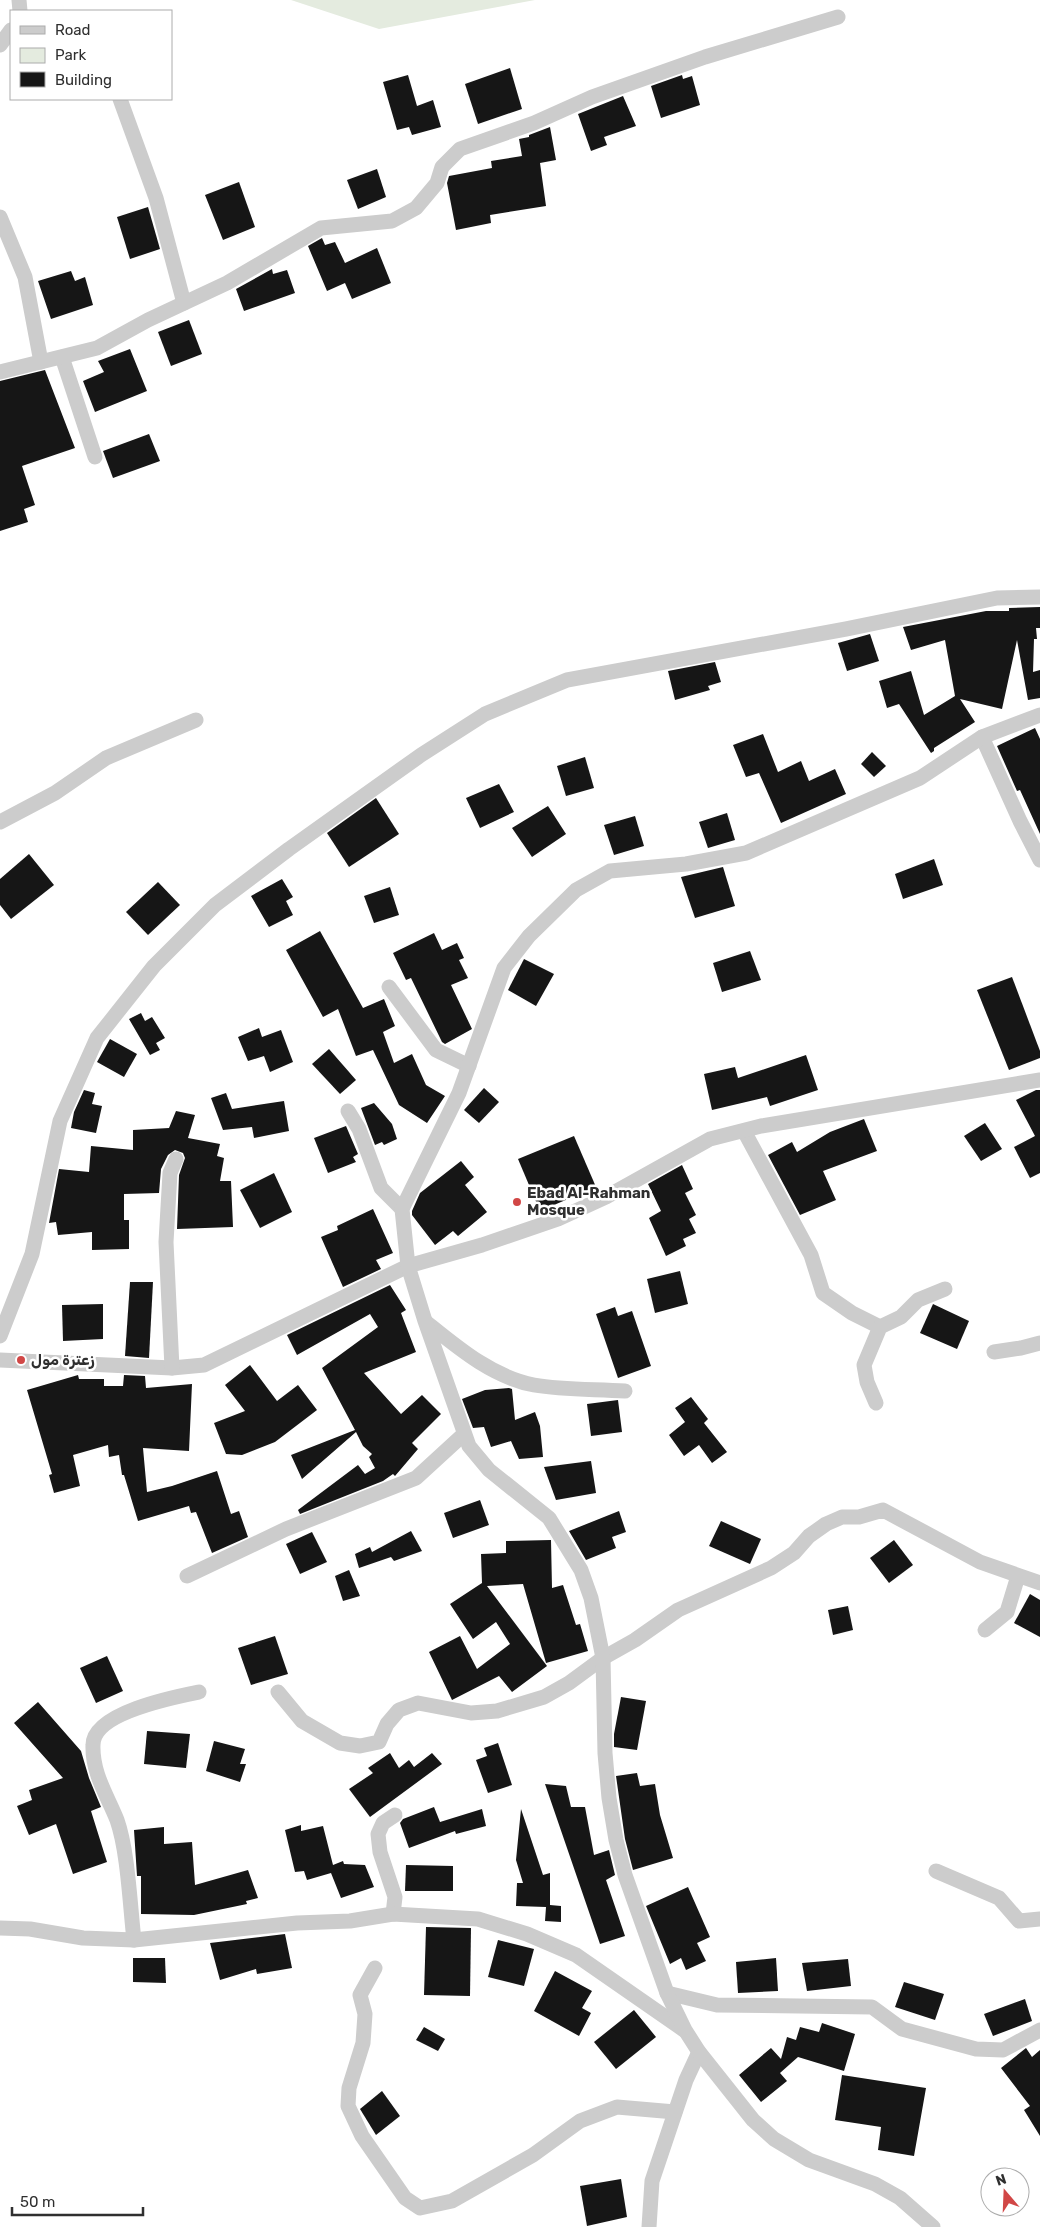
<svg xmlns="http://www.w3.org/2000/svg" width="1040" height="2227" font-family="Rubik,'Noto Naskh Arabic',sans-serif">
  <rect width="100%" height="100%" fill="#fff"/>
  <!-- green -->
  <polygon fill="#e4ebdf" points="291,0 535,0 379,29"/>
  <!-- building -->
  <g fill="#161616">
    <polygon points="510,68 522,109 478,124 465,84"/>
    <polygon points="408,75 417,106 433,100 441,127 412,135 409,127 397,130 383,82"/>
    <polygon points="682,75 683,79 692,76 700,105 661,118 651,86"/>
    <polygon points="623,96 636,126 604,137 607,145 591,151 578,114"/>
    <polygon points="550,127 556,160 540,163 546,206 490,215 491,223 456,230 447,183 449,176 492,168 491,161 522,156 519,139 529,137 529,135"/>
    <polygon points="377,169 386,197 358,209 347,180"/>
    <polygon points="239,182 255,227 223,240 205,195"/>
    <polygon points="148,207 160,249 130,259 117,217"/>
    <polygon points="322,238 325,245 335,242 345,263 377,248 391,283 352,299 345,283 327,291 308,246"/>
    <polygon points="272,269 273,274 287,270 295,293 244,311 236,289"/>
    <polygon points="71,271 75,281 85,277 93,305 51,319 38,281"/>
    <polygon points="189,320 202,354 171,366 158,332"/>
    <polygon points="130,349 147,391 95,412 83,381 104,372 98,361"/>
    <polygon points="45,370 75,448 22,466 35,505 24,509 28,522 0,531 0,381"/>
    <polygon points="149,434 160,461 113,478 103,451"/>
    <polygon points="1040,607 1040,628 1036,628 1037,639 1034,639 1033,672 1040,670 1040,698 1028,700 1017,640 1002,709 960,699 975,722 934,748 934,751 931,753 899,704 887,708 879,681 911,671 924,715 955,696 945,640 911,650 903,627 986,611 1009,611 1009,608"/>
    <polygon points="870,634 879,661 847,671 838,643"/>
    <polygon points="715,662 721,682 708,686 710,690 675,700 668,671"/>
    <polygon points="1035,728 1040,739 1040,834 1020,790 1017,791 997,746"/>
    <polygon points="763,734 778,772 801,761 809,781 835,769 846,794 781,823 759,773 746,777 733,745"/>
    <polygon points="872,752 886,766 874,777 861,764"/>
    <polygon points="585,757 594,788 566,796 557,766"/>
    <polygon points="499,784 514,812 480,828 466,798"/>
    <polygon points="376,798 399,834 349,867 327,833"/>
    <polygon points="548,806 566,834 532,857 512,828"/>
    <polygon points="727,813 735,840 708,848 699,822"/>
    <polygon points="635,816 644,846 614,855 604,825"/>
    <polygon points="29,854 54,885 11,919 0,905 0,879"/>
    <polygon points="934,859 943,885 903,899 895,874"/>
    <polygon points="723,867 735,906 695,918 681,877"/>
    <polygon points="282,879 293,897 286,901 293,915 269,927 251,896"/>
    <polygon points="158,882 180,905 148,935 126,912"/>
    <polygon points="390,887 399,915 374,923 364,896"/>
    <polygon points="320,931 363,1008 384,999 395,1026 383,1032 394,1063 412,1054 426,1085 445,1096 427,1123 399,1105 373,1050 356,1056 338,1009 323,1017 286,950"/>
    <polygon points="434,933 442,950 457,943 464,958 459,960 468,978 451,985 472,1029 445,1044 442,1042 411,978 406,980 393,953"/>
    <polygon points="750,951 761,980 722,992 713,963"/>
    <polygon points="524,959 554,974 536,1006 508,990"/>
    <polygon points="1012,977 1040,1051 1040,1058 1009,1070 977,990"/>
    <polygon points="141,1013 145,1021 152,1017 165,1038 156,1043 160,1050 150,1055 129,1019"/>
    <polygon points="259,1028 262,1037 281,1030 293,1062 270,1072 264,1056 248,1061 238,1037"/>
    <polygon points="110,1039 137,1054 124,1077 97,1062"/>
    <polygon points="329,1049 356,1080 340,1094 312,1064"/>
    <polygon points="806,1055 818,1090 770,1106 767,1097 712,1110 704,1074 735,1067 738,1078"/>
    <polygon points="484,1088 499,1102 479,1123 464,1110"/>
    <polygon points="84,1090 95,1093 92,1104 102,1106 96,1133 71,1128 74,1112"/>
    <polygon points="1036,1090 1040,1090 1040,1173 1030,1178 1014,1147 1035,1136 1016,1100"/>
    <polygon points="226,1093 232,1109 284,1101 289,1131 254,1138 252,1127 223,1130 211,1098"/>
    <polygon points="374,1103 392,1124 397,1139 384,1145 382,1142 375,1145 361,1108"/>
    <polygon points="176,1111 195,1115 188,1138 220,1144 217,1156 224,1158 220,1181 231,1181 233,1227 177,1229 179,1175 185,1158 183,1153 175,1150 168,1155 161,1169 159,1193 124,1194 124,1220 129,1220 129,1249 92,1250 92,1232 58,1235 56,1222 49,1223 59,1169 89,1172 91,1146 133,1150 133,1130 169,1128"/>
    <polygon points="864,1119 877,1151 823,1171 836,1200 800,1215 768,1155 792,1142 797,1152 830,1132"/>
    <polygon points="985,1123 1002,1149 981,1161 964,1136"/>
    <polygon points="346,1126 358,1154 353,1157 356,1162 328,1173 314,1138"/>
    <polygon points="574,1136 596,1187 540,1211 518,1159"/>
    <polygon points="461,1161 474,1177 465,1185 487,1212 458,1236 453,1231 435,1245 412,1215 412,1211 420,1193"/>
    <polygon points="682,1165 693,1189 685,1193 696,1215 689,1219 696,1233 683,1239 686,1246 666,1256 649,1218 661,1211 648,1184"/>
    <polygon points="274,1173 292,1212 260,1228 240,1190"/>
    <polygon points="373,1209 393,1253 376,1260 381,1269 343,1287 321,1237 338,1230 337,1226"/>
    <polygon points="680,1271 688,1304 655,1313 647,1279"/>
    <polygon points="130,1282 153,1282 149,1358 125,1356"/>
    <polygon points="390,1285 406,1310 401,1313 416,1352 364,1373 401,1414 422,1395 441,1414 412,1443 418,1449 395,1476 393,1474 383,1481 300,1514 298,1510 358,1465 365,1474 375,1468 369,1457 372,1454 363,1446 356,1432 302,1479 291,1455 355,1430 322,1368 378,1327 370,1314 297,1355 287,1335"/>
    <polygon points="103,1304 103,1339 63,1341 62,1305"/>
    <polygon points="933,1304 969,1321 957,1349 920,1333"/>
    <polygon points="615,1307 618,1316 632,1311 651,1366 618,1378 596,1314"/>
    <polygon points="250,1365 277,1401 298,1385 317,1410 275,1442 242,1455 226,1454 214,1423 245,1411 225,1385"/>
    <polygon points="78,1375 79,1379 104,1379 104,1386 123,1386 124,1375 145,1376 146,1388 192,1384 189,1451 143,1448 147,1492 172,1486 217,1471 231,1514 239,1511 248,1537 212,1553 196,1512 191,1513 189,1506 138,1521 124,1475 122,1475 119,1455 109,1457 108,1445 73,1455 80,1486 54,1493 49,1475 52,1474 27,1390"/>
    <polygon points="509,1388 512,1389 515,1420 535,1412 540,1426 543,1457 519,1459 511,1441 491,1447 484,1427 473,1428 462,1399 485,1390"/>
    <polygon points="691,1397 708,1419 704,1423 727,1452 712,1463 699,1445 684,1456 669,1435 685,1422 675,1408"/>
    <polygon points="618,1400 622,1432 591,1436 587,1404"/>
    <polygon points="591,1461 596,1493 556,1500 544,1467"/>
    <polygon points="480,1500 489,1525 453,1538 444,1513"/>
    <polygon points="619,1511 626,1532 612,1537 616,1548 586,1560 569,1531"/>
    <polygon points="721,1521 761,1539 750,1564 709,1546"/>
    <polygon points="411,1531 422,1551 394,1561 391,1557 359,1568 355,1554 370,1547 372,1552"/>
    <polygon points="312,1532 327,1562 300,1574 286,1544"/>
    <polygon points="551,1540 552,1588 563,1585 576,1625 580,1624 588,1651 546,1663 523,1584 487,1586 547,1666 512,1692 499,1676 452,1700 429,1652 460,1636 477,1669 510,1644 496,1622 473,1639 450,1604 482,1583 481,1554 506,1553 506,1541"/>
    <polygon points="894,1540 913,1565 889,1583 870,1558"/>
    <polygon points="349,1570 360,1596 343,1601 335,1576"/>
    <polygon points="1030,1594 1040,1600 1040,1637 1014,1623"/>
    <polygon points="848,1606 853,1630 833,1635 828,1610"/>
    <polygon points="275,1636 288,1674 251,1685 238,1648"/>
    <polygon points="107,1656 123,1691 96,1703 80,1668"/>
    <polygon points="621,1697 646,1701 637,1750 614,1747 614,1734"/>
    <polygon points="38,1702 81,1751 89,1778 101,1807 91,1811 107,1862 73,1874 56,1824 29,1835 17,1806 32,1800 29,1790 63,1778 14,1723"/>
    <polygon points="147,1731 190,1734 186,1768 144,1764"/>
    <polygon points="214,1741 245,1749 240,1764 246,1764 240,1782 206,1771"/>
    <polygon points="498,1743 512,1785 488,1793 476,1760 487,1756 484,1748"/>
    <polygon points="390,1753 399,1768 409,1760 414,1767 432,1753 442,1764 370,1817 349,1789 373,1773 368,1768"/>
    <polygon points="637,1773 640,1786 655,1784 660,1815 673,1858 633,1870 625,1839 616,1776"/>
    <polygon points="545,1784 566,1786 571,1807 585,1807 594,1855 609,1850 615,1875 606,1880 625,1936 600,1944"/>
    <polygon points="434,1807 440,1822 482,1809 486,1826 456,1834 455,1831 409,1848 400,1823 403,1819"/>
    <polygon points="521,1809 543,1875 550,1873 550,1905 561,1906 561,1922 545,1921 546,1907 516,1906 517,1883 523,1883 516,1860"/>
    <polygon points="301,1825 301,1831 323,1826 333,1865 343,1861 344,1864 365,1865 374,1887 341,1898 331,1873 307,1880 304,1871 295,1872 285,1830"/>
    <polygon points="164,1827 164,1844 192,1842 195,1885 248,1870 258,1898 246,1901 247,1904 194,1915 141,1914 141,1876 137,1876 134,1830"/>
    <polygon points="406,1865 453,1866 453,1891 405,1891"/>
    <polygon points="688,1887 710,1937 697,1943 706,1961 686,1970 681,1958 670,1964 646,1906"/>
    <polygon points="426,1927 471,1928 470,1996 424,1995"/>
    <polygon points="285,1934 292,1968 257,1974 256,1969 220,1980 210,1943"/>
    <polygon points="498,1940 534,1949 524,1986 488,1977"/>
    <polygon points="133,1958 165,1958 166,1983 133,1982"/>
    <polygon points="776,1958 778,1991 738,1993 736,1962"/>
    <polygon points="848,1959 851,1986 807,1991 802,1963"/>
    <polygon points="555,1971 592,1991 582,2008 591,2013 579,2036 534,2011"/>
    <polygon points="904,1982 944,1994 935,2020 895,2007"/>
    <polygon points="1025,1999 1032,2021 993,2036 984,2014"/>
    <polygon points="634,2010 656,2037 616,2069 594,2042"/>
    <polygon points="822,2023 855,2034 844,2071 798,2057 780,2073 787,2081 761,2102 739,2075 771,2048 781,2059 787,2037 796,2040 800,2027 819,2032"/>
    <polygon points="424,2027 445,2039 438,2051 416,2040"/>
    <polygon points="1026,2048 1032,2057 1040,2050 1040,2136 1024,2110 1030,2106 1001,2068"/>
    <polygon points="842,2075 926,2088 914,2156 878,2150 881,2127 835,2120"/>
    <polygon points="382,2091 400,2116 376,2135 360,2109"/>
    <polygon points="621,2179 627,2217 587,2226 580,2186"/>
  </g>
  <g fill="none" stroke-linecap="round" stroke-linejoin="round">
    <!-- minor -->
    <g stroke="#ccc" stroke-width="15">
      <polyline points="19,0 20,11"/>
      <polyline points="0,45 11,30"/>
      <polyline points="120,99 156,198 184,303"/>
      <polyline points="0,217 25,277 41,362"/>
      <polyline points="62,357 95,457"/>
      <polyline points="0,372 97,348 148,320 227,283 321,228 392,221 416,208 437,183 442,167 460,149 534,123 592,97 705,57 838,17"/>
      <polyline points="982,737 1020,821 1040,860"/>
      <polyline points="0,822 55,793 106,758 196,720"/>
      <polyline points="389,987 436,1050 469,1066"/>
      <polyline points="348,1111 359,1129 381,1188 402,1209"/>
      <polyline points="744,1131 811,1255 823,1293 852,1313 880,1327"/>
      <path d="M426,1322C457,1347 492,1377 534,1385C563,1390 595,1389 625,1391"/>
      <polyline points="0,1336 32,1254 60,1121 97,1038 154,966 215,905 289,849 421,755 485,714 567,680 846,629 997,598 1040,597"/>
      <polyline points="994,1352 1021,1348 1040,1343"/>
      <polyline points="0,1360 172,1368 204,1365 408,1266 482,1245 558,1219 606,1197 710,1139 761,1126 1040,1080"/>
      <polyline points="172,1368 166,1242 170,1173 176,1159"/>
      <polyline points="876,1403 867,1382 864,1365 880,1327 901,1317 918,1300 945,1289"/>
      <polyline points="187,1576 286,1529 416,1478 464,1434"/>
      <polyline points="985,1630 1007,1612 1018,1576"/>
      <polyline points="278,1692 302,1721 340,1743 360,1746 379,1742 387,1724 399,1710 418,1703 471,1713 497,1711 544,1697 569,1683 603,1658 635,1640 678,1610 771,1568 794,1553 809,1536 826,1524 842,1517 859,1517 883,1510 980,1562 1040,1583"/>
      <polyline points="936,1871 999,1898 1019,1921 1040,1919"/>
      <polyline points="393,1914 395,1897 380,1852 378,1834 383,1823 395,1815"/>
      <polyline points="0,1928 30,1929 83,1938 134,1940 297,1923 350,1921 393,1914 478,1919 527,1934 576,1955 684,2030"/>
      <path d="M134,1940C130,1906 128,1851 117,1820C107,1795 92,1773 93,1745C93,1713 174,1697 199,1692"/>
      <polyline points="375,1968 360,1995 365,2014 363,2043 349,2088 348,2106 362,2136 405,2198 420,2208 452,2201 533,2155 580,2121 617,2107 675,2112"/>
      <polyline points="667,1993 717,2005 872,2007 902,2029 976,2049 1003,2050 1040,2030"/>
      <polyline points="649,2227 652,2181 686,2080 699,2052"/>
      <polyline points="933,2227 900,2198 875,2184 809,2160 774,2139 753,2120 699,2052 685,2030 667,1993 625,1875 616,1840 609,1798 605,1753 603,1658 591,1598 581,1570 549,1518 489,1470 469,1446 425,1321 408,1266 402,1209 459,1093 504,968 529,936 576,890 610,871 686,864 746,853 920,778 982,737 1040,715"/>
    </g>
  </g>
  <!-- markers -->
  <g fill="#d14746" stroke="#fff" stroke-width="2">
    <circle cx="517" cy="1202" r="5"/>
    <circle cx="21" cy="1360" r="5"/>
  </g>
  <g text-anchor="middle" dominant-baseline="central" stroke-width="5" stroke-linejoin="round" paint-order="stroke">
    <!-- poi labels -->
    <g font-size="15" font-weight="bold" fill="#2f2f2f" stroke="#fff" text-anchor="start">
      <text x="527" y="1193">Ebad Al-Rahman<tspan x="527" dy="17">Mosque</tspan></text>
      <text x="31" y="1360">زعترة مول</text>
    </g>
  </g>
  <!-- legend -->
  <rect x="10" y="10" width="162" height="90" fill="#ffffff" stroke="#acacac"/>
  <rect x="20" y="26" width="25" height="8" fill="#cccccc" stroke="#acacac"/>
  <text x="55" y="35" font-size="15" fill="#2f2f2f">Road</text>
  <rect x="20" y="48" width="25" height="15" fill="#e4ebdf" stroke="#acacac"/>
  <text x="55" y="60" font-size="15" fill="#2f2f2f">Park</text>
  <rect x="20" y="72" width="25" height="15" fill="#161616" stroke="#acacac"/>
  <text x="55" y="85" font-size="15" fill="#2f2f2f">Building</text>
  <!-- north arrow -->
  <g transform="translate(1005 2192) rotate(341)"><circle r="24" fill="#ffffff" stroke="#acacac"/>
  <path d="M0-4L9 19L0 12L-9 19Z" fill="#d14746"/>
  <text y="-8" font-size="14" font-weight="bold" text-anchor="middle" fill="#2f2f2f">N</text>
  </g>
  <!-- scale -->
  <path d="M12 2207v8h131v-8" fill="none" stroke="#2f2f2f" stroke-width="2.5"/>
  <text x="20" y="2207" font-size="15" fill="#2f2f2f" stroke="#ffffff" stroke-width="4" paint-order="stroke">50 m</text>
</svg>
